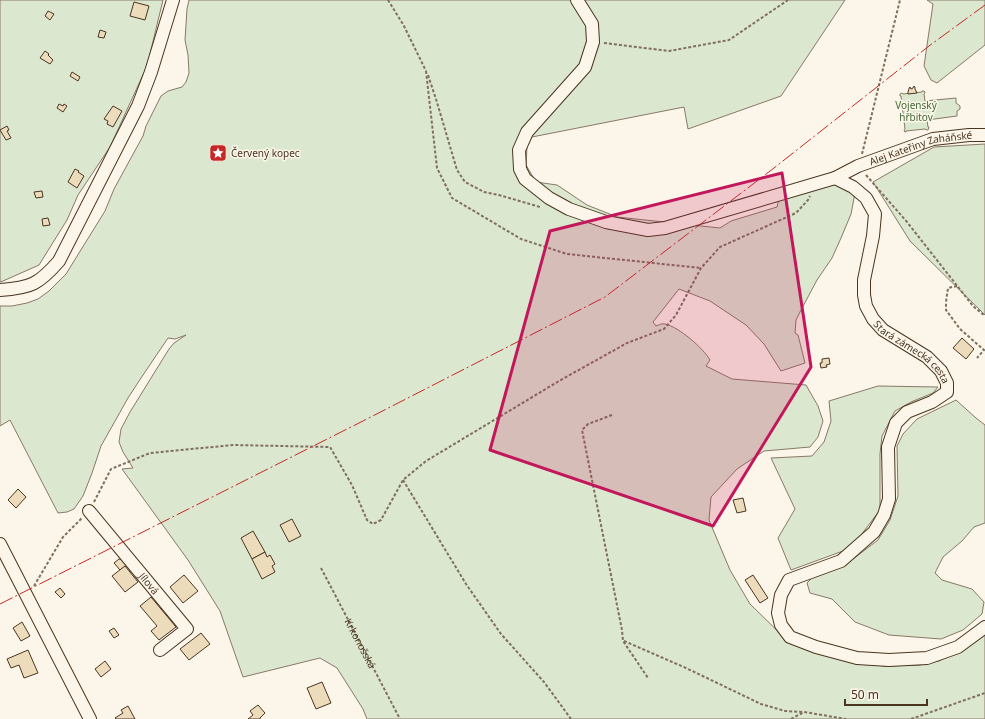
<svg xmlns="http://www.w3.org/2000/svg" width="985" height="719" font-family="'Noto Sans',sans-serif">
  <rect width="100%" height="100%" fill="#fbf6e9"/>
  <!-- green -->
  <g fill="#dce7d0" stroke="#887966">
    <polygon points="0,0 163,0 147,66 110,147 78,195 67,220 39,265 3,281 0,282"/>
    <path d="M189,0H845L781,96L688,129L684,107L532,137L527,147L526,165L536,182L557,185L587,205L617,217L720,228L731,221L777,207L779,198L834,183L855,193L851,214L841,238L832,258L817,280L801,310L796,320L795,333L798,335L805,363L781,371L764,344L746,325L710,301L679,289L653,322L656,326C659,325 662,323 665,324C679,327 703,348 710,360L706,366L732,379L806,385L818,406L823,421L818,437L810,447L764,451L737,469L711,497L709,520L730,570L750,604L788,641L804,649L883,666L920,665L939,661L966,647L985,634V719H367L363,709L337,668L320,658L243,677L220,611L188,560L122,469L133,468L123,452L119,442L121,429L130,412L169,349L174,343L186,335L175,339L168,338L141,378L128,398L101,446L92,473L83,496L74,509L67,512L58,513L10,420L0,426V306H12L27,303L38,299L49,291L66,274L105,211L114,189L143,136L146,126L161,96L168,91L182,87L186,82L189,73L188,55L185,40L187,9Z"/>
    <polygon points="927,0 985,0 985,45 937,83 931,80 924,66 933,4"/>
    <polygon points="922,91 924,91 925,92 925,93 924,94 925,101 956,98 956,103 960,106 960,109 957,111 957,116 927,120 928,127 929,127 928,130 927,130 925,129 906,131 906,132 905,132 904,131 905,129 901,96 900,96 900,94 902,93 903,94 922,92"/>
    <polygon points="985,144 985,315 910,241 873,182 934,147"/>
    <polygon points="878,386 938,387 933,393 911,402 895,411 882,436 880,454 880,510 858,539 843,551 791,570 778,538 795,509 771,458 812,456 824,442 831,421 829,401"/>
    <polygon points="956,400 976,418 985,425 985,523 974,527 962,541 943,557 935,573 942,580 972,589 984,602 982,614 963,630 941,639 889,635 855,622 832,599 810,593 807,583 814,576 849,562 878,540 890,520 898,496 897,446 903,434 917,419"/>
  </g>
  <!-- building -->
  <g fill="#ecdcbc" stroke="#4a3520">
    <polygon points="134,2 149,6 145,20 130,16"/>
    <polygon points="48,11 54,14 50,20 45,16"/>
    <polygon points="100,30 106,32 104,38 98,37"/>
    <polygon points="45,51 49,54 48,55 53,60 50,64 40,58"/>
    <polygon points="72,72 80,77 78,81 70,76"/>
    <polygon points="914,86 915,87 915,89 917,93 908,94 908,92 909,89 909,88 910,87 911,89 913,88"/>
    <polygon points="59,104 63,106 64,104 67,106 63,112 57,108"/>
    <polygon points="113,106 122,111 113,127 107,124 108,121 104,119"/>
    <polygon points="7,126 9,130 7,131 11,138 6,140 0,130"/>
    <polygon points="75,169 79,171 78,172 84,176 77,188 68,182"/>
    <polygon points="42,191 43,197 36,198 34,192"/>
    <polygon points="48,218 50,225 43,226 42,219"/>
    <polygon points="962,338 974,349 966,359 953,348"/>
    <polygon points="829,358 830,364 826,365 827,367 821,368 820,363 822,363 822,359"/>
    <polygon points="18,489 26,497 16,508 8,500"/>
    <polygon points="743,498 746,511 737,513 733,500"/>
    <polygon points="292,519 301,536 289,542 280,525"/>
    <polygon points="253,531 265,552 252,559 241,538"/>
    <polygon points="265,552 267,557 270,555 275,564 272,566 275,572 262,579 252,559"/>
    <polygon points="119,559 122,559 127,565 120,570 114,563"/>
    <polygon points="125,566 138,582 125,592 112,576"/>
    <polygon points="184,575 198,591 183,603 170,587"/>
    <polygon points="753,575 768,598 760,603 745,580"/>
    <polygon points="60,588 65,594 61,598 55,592"/>
    <polygon points="151,597 176,627 159,640 151,631 157,626 140,606"/>
    <polygon points="22,622 30,636 21,641 13,628"/>
    <polygon points="114,628 119,635 114,638 109,631"/>
    <polygon points="201,633 210,644 189,660 180,649"/>
    <polygon points="28,650 38,673 24,678 19,665 11,668 7,659"/>
    <polygon points="105,661 111,669 101,677 95,669"/>
    <polygon points="322,682 331,703 316,709 307,688"/>
    <polygon points="258,705 265,713 260,718 260,719 248,719 253,715 250,711"/>
    <polygon points="128,706 135,719 116,719 115,718 123,713 121,710"/>
  </g>
  <g fill="none" stroke-linecap="round" stroke-linejoin="round">
    <defs>
      <g id="minor">
        <path id="s2" d="M577,0L592,24L593,42L585,67L527,132L519,150L520,169L525,179L549,198L569,209L606,222L648,230L665,228L835,178L858,166L933,139L969,135H985"/>
        <path id="s3" d="M835,178L853,187L866,198L875,214L873,236L864,280V295L866,306L873,319L883,330L927,357L941,371L947,383V392L932,402L907,412L896,423L888,447L889,499L884,515L874,532L841,561L789,580L781,595L778,613L781,625L790,637L816,647L857,658L889,660L927,658L958,647L985,627"/>
        <path d="M0,290C31,288 39,284 59,261L138,106L151,72L173,0"/>
        <path id="s4" d="M89,511L187,629L160,650"/>
        <polyline points="0,544 90,719"/>
      </g>
    </defs>
    <!-- minor casing -->
    <use href="#minor" stroke="#4a3520" stroke-width="14"/>
    <!-- path -->
    <g stroke="#7f6f5c" stroke-width="2" stroke-dasharray="3 2" stroke-linecap="butt">
      <polyline points="388,0 404,26 426,71"/>
      <polyline points="604,43 669,51 729,40 788,0"/>
      <polyline points="426,71 437,168 452,198 521,239 567,254 701,268"/>
      <polyline points="428,75 436,99 457,170 465,182 484,192 499,195 540,207"/>
      <polyline points="862,154 900,0"/>
      <polyline points="866,175 907,222 973,306 985,316"/>
      <polyline points="957,286 948,288 946,302 946,310 960,329 984,350 977,358"/>
      <polyline points="612,415 588,424 582,430 622,630 623,641 648,678"/>
      <polyline points="403,480 466,584 501,634 544,682 571,719"/>
      <polyline points="94,502 111,469 150,453 233,445 330,447 352,485 367,520 373,524 381,520 403,480 426,461 559,381 627,343 664,329 676,315 701,268 720,247 796,213 808,200 810,196"/>
      <path id="s1" d="M321,568L400,719"/>
      <polyline points="34,586 63,537 82,518"/>
      <polyline points="624,641 686,668 761,704 785,711 804,712"/>
      <polyline points="791,719 804,712 846,719"/>
      <polyline points="911,719 985,693"/>
    </g>
    <!-- minor -->
    <use href="#minor" stroke="#fbf6e9" stroke-width="12"/>
    <!-- power -->
    <polyline stroke="#c62828" stroke-width="1" stroke-dasharray="14 3 2 3" stroke-linecap="butt" points="0,604 361,422 605,297 774,168 929,46 985,5"/>
  </g>
  <!-- marked area -->
  <path fill="#c2185b" fill-opacity="0.2" stroke="#c2185b" stroke-width="3" stroke-linejoin="round" d="M782,173L811,367L713,526L490,450L550,231Z"/>
  <!-- icons -->
  <defs>
    <symbol id="sight-square" viewBox="-11 -11 22 22"><rect x="-9" y="-9" width="18" height="18" rx="4" fill="#c62828" stroke="#fbf6e9"/><path d="M0-6L1.8-2.2L6-1.7L2.9 1.2L3.7 5.4L0 3.3L-3.7 5.4L-2.9 1.2L-6-1.7L-1.8-2.2Z" fill="#fff"/></symbol>
  </defs>
  <g fill-rule="evenodd">
    <use href="#sight-square" x="208" y="143" width="20" height="20"/>
  </g>
  <g text-anchor="middle" dominant-baseline="central" stroke-width="3" stroke-linejoin="round" paint-order="stroke">
    <!-- park labels -->
    <g font-size="10" fill="#436837" stroke="#fbf6e9">
      <text x="916" y="105">Vojenský<tspan x="916" dy="12">hřbitov</tspan></text>
    </g>
    <!-- street labels -->
    <g font-size="10" fill="#4a3520" stroke="#fbf6e9">
      <text stroke="none"><textPath href="#s2" startOffset="631">Alej Kateřiny Zaháňské</textPath></text>
      <text stroke="none"><textPath href="#s3" startOffset="215">Stará zámecká cesta</textPath></text>
      <text stroke="none"><textPath href="#s4" startOffset="94">Jílová</textPath></text>
      <text stroke="none"><textPath href="#s1" startOffset="85">Krkonošská</textPath></text>
    </g>
    <!-- poi labels -->
    <g font-size="10" fill="#4a3520" stroke="#fbf6e9" text-anchor="start">
      <text x="231" y="153">Červený kopec</text>
    </g>
  </g>
  <!-- scale -->
  <path d="M845 699v6h82v-6" fill="none" stroke="#4a3520" stroke-width="2"/>
  <text x="851" y="699" font-size="12" fill="#4a3520" stroke="#fbf6e9" stroke-width="3" paint-order="stroke">50 m</text>
</svg>
